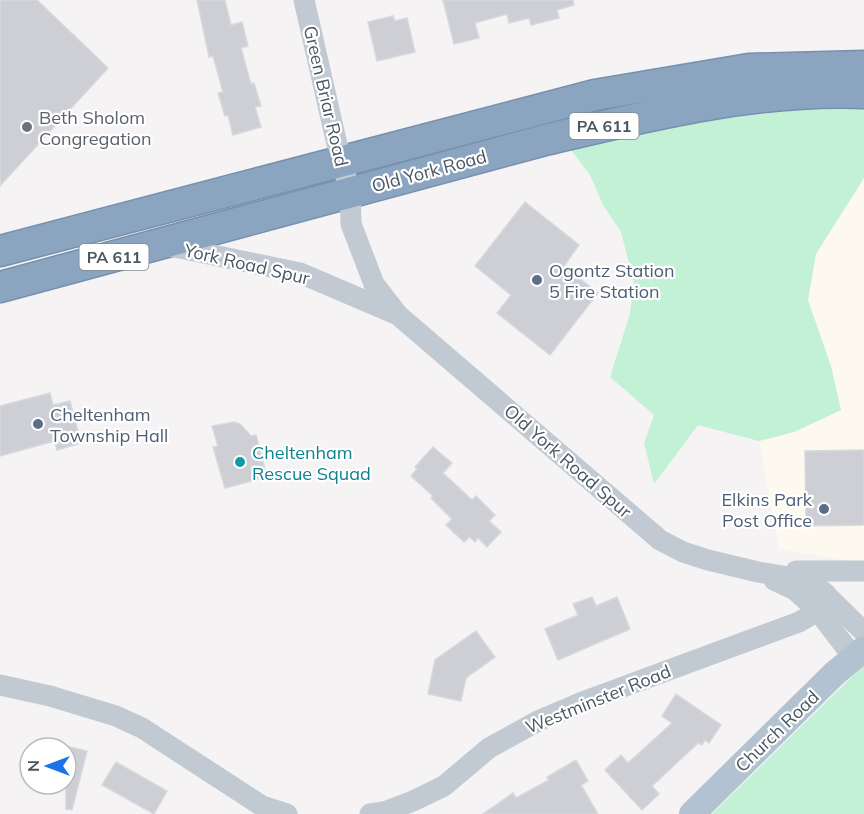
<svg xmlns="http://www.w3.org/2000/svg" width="864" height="814" font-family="Mulish,sans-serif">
  <rect width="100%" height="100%" fill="#f5f3f3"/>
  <!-- commercial -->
  <polygon fill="#fdf9ef" points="864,178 864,563 779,549 759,441 794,432 841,410 831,366 808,300 816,254"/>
  <!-- green -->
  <g fill="#c3f1d5">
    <polygon points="864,108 864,178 816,254 808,300 831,366 841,410 794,432 759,441 698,425 654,484 644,443 654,415 610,377 630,314 634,282 621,232 603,205 590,175 568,146 674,123 801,110"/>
    <polygon points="864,665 864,814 712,814"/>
  </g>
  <!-- building -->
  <g fill="#cdcfd5" stroke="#d7d9de" stroke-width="1.5">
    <polygon points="0,0 37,0 108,68 0,186"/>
    <polygon points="197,0 225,0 231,25 242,22 248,46 241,48 251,84 254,83 261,106 255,107 261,127 233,135 228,115 225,116 218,93 223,92 213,56 209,57"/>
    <polygon points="443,0 573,0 574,5 557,10 559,18 531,25 529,18 509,23 507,14 475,23 479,38 454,44"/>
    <polygon points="393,16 395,21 407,18 415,52 377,61 368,22"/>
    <polygon points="525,202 579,245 564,266 598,293 550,355 497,313 511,295 475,266"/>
    <polygon points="50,393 53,405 70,401 81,443 57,450 55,441 0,456 0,406"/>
    <polygon points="234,422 240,424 251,436 256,435 267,477 225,488 213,447 218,446 212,426"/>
    <polygon points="433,447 452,463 443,473 472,500 476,496 495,515 489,521 501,532 487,547 478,538 475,542 470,537 464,542 446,525 452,519 431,498 433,496 411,476 417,469 415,467"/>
    <polygon points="864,450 864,525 806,526 805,451"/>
    <polygon points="592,597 596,606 617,597 630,629 558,660 545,629 578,615 573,604"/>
    <polygon points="476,631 495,657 466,678 461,701 428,694 435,660"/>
    <polygon points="676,694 721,725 709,743 705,740 702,745 698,743 652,786 659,794 642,810 605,770 621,755 628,763 672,723 662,716"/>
    <polygon points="66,746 87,751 72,810 66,809"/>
    <polygon points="576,760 588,781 581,785 598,814 483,814 513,793 516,798 549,780 547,777"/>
    <polygon points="116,762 167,791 154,814 102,785"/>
  </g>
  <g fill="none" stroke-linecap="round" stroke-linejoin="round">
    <defs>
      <g id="highway">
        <polyline points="0,251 595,95 749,69 864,66"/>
        <path d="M0,287L545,140C650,115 754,89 864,93"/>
      </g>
    </defs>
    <!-- highway casing -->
    <use href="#highway" stroke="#7690ad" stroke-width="33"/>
    <!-- minor -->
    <g stroke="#c1cad2" stroke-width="21">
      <polyline points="304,0 336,140 350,192 351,224 374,284 398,315 660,540 683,552 708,560 758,572 812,581 864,632"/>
      <polyline points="165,245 300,273 396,314"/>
      <polyline points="796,571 864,571"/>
      <polyline points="774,580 795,590 818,611 854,658"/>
      <polyline points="0,685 50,696 116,716 142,728 262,806 287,814"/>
      <polyline points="370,814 384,812 413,801 444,786 489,748 538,721 585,701 799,622 823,608 826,594"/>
    </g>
    <!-- major -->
    <polyline stroke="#b3c2d1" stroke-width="26" points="692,814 834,674 864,649"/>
    <!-- highway -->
    <use href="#highway" stroke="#8ba5c1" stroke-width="30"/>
  </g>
  <!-- markers -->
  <circle fill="#6b7280" stroke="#fff" stroke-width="2" cx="27" cy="127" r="6"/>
  <g fill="#5c6f8a" stroke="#fff" stroke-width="2">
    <circle cx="537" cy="280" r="6"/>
    <circle cx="38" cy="424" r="6"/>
    <circle cx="824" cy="509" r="6"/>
  </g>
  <circle fill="#0f9aa8" stroke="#fff" stroke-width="2" cx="240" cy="462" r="6"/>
  <g text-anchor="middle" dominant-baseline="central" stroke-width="4.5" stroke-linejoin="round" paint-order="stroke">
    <!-- shield labels -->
    <g fill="#fff" stroke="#808990" stroke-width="1.5">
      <rect x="569.5" y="113" width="69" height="26" rx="4.5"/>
      <rect x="79.5" y="244" width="69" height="26" rx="4.5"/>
    </g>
    <g font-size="16" font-weight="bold" fill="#4a5661">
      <text x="604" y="126">PA 611</text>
      <text x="114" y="257">PA 611</text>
    </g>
    <!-- street labels -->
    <g font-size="18" fill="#4a5661" stroke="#fff">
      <text transform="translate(326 96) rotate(77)">Green Briar Road</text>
      <text transform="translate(429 171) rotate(-15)">Old York Road</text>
      <text transform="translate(247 264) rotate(13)">York Road Spur</text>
      <text transform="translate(568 461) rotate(41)">Old York Road Spur</text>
      <text transform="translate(598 699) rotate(-22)">Westminster Road</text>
      <text transform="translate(777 731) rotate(-44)">Church Road</text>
    </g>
    <!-- worship labels -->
    <g font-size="18" fill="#5b616d" stroke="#fff" text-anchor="start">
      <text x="39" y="117">Beth Sholom<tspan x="39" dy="21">Congregation</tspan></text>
    </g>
    <!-- service labels -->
    <g font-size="18" fill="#4e5e75" stroke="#fff" text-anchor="start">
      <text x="549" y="270">Ogontz Station<tspan x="549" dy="21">5 Fire Station</tspan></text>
      <text x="50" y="414">Cheltenham<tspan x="50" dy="21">Township Hall</tspan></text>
      <text x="812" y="499" text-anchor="end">Elkins Park<tspan x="812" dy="21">Post Office</tspan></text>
    </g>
    <!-- culture labels -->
    <g font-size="18" fill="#0d838f" stroke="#fff" text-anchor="start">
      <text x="252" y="452">Cheltenham<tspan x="252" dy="21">Rescue Squad</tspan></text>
    </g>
  </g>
  <!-- north arrow -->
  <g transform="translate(48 766) rotate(270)"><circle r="28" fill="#ffffff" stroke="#b7bbc0" stroke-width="1.5"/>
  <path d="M0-4.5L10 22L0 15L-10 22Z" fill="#1a73e8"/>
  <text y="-9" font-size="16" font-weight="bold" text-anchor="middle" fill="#4a5661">N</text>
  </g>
</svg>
